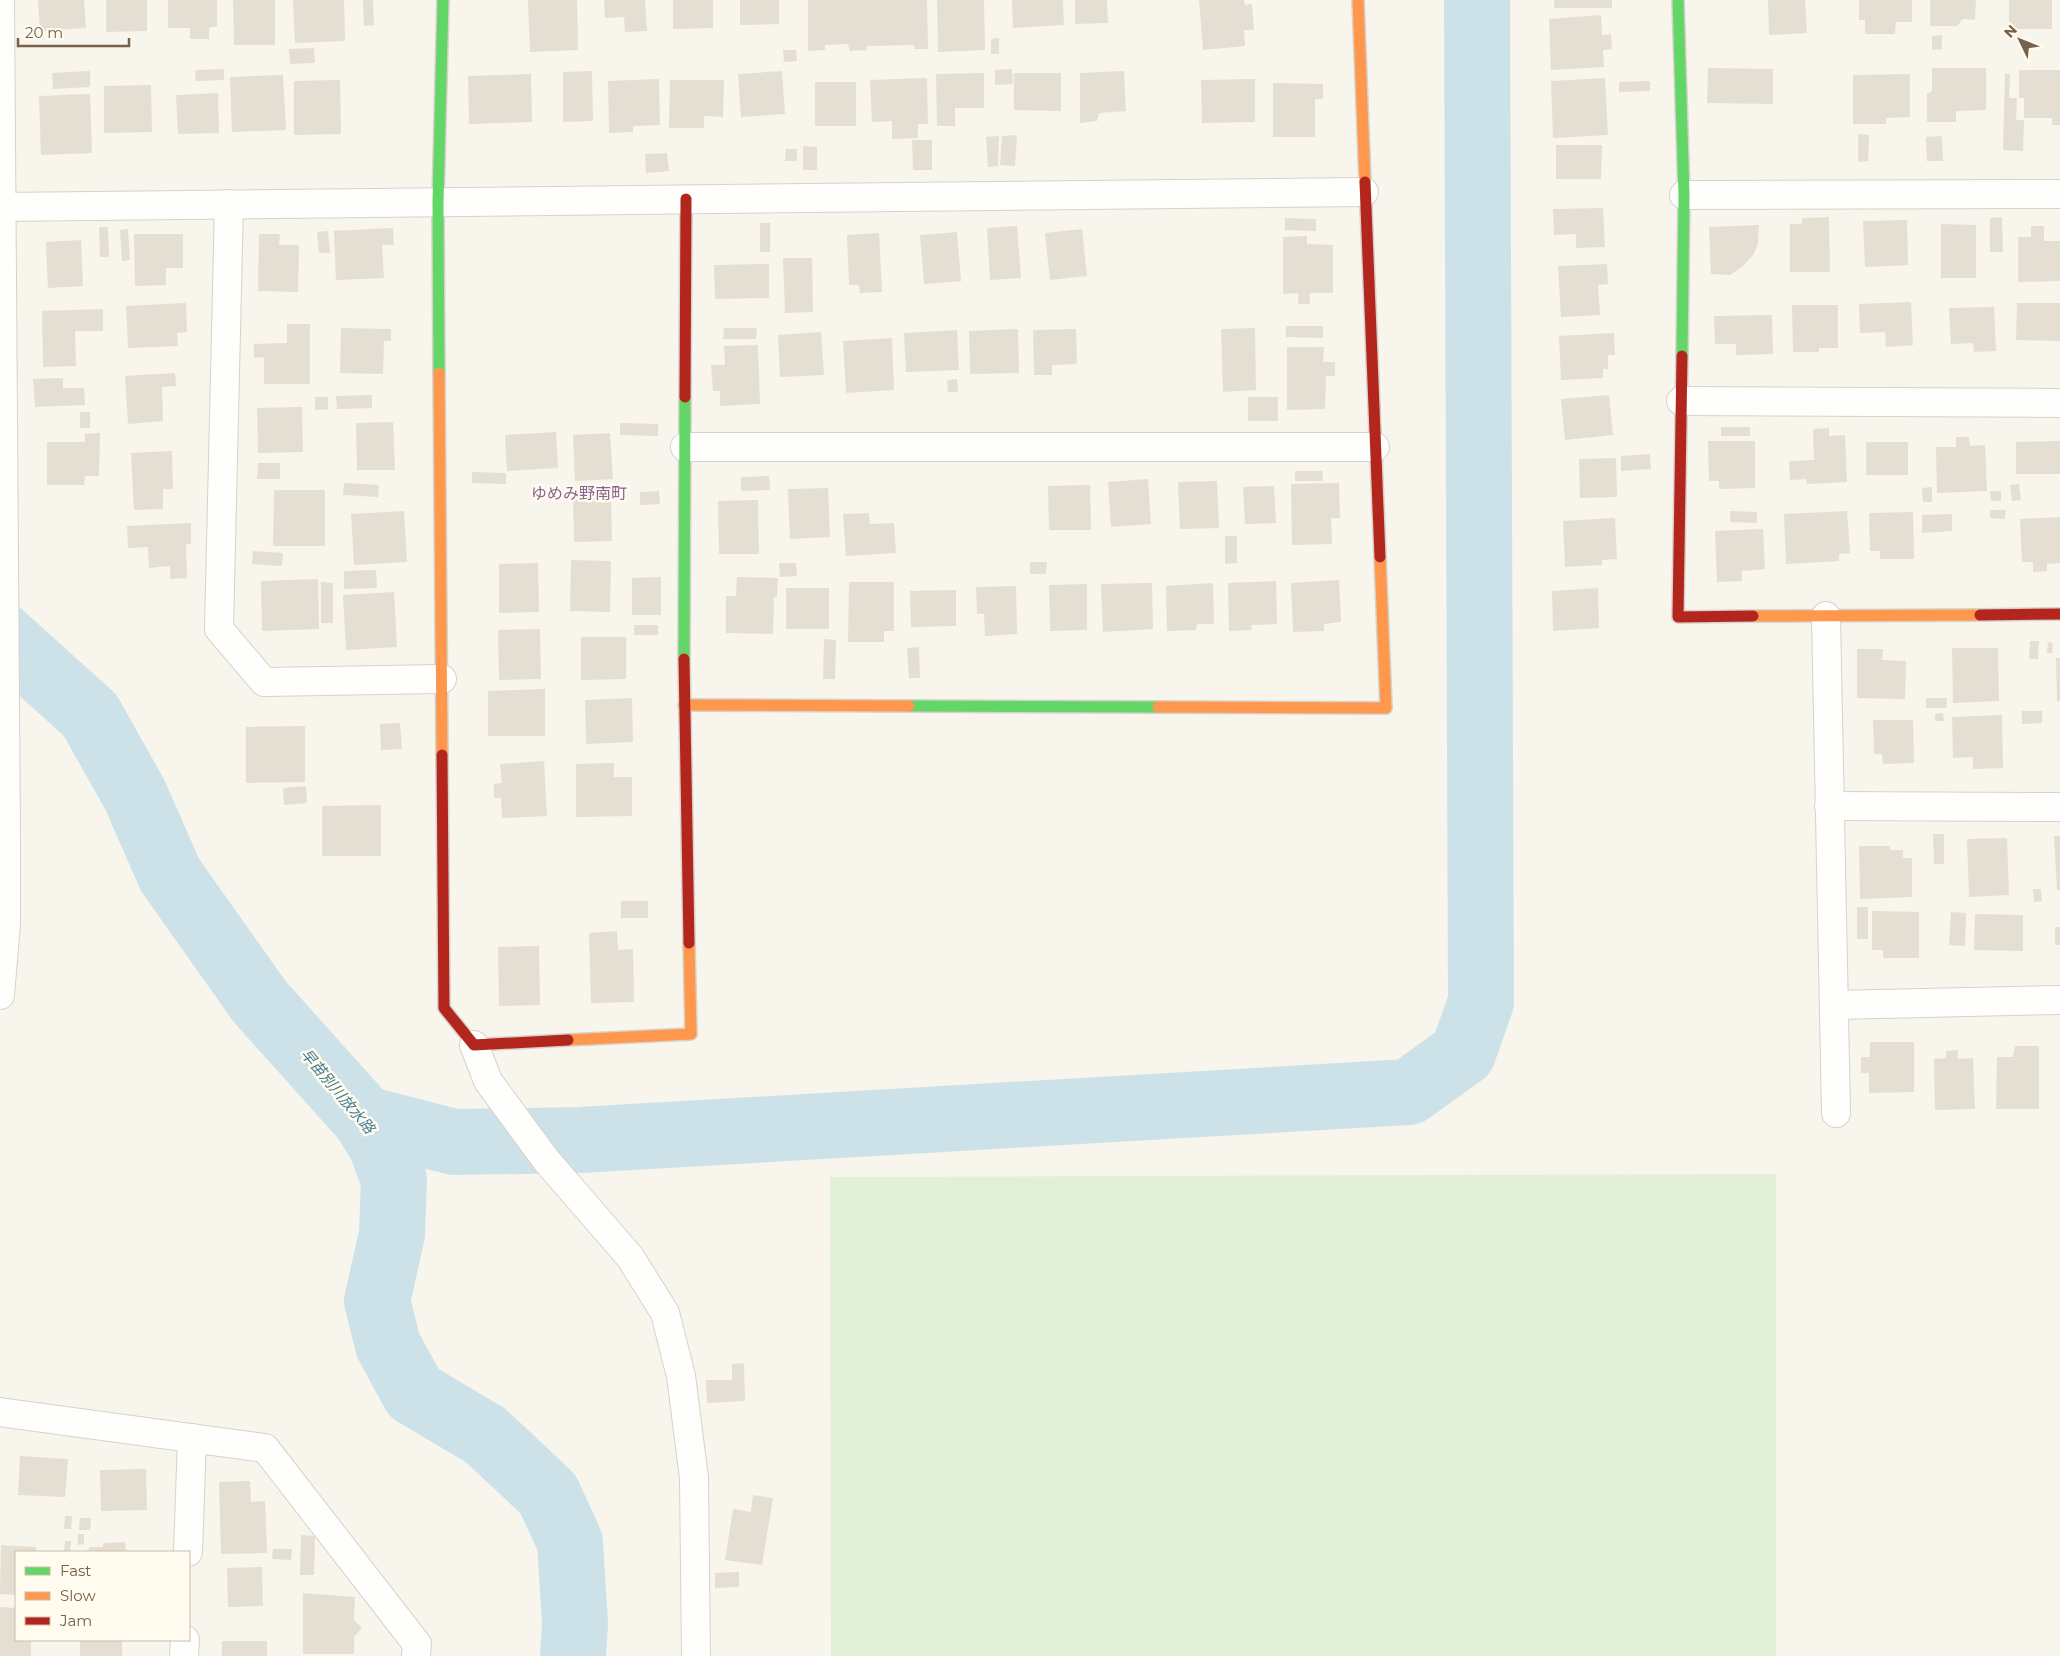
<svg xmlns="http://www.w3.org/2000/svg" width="2060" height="1656" font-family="Montserrat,'Noto Sans JP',sans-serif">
  <rect width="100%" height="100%" fill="#f8f5ec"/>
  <!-- green -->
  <polygon fill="#e1f0d7" points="1776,1174 1776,1656 831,1656 830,1177"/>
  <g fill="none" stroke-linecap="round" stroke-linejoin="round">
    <!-- river -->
    <g stroke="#cde2e8" stroke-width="66">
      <polyline points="0,634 90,715 135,795 170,875 260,1002 365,1119 381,1145 394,1180 392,1234 377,1301 388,1345 414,1393 485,1435 548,1494 570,1542 575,1623 573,1656"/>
      <polyline points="365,1119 454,1142 580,1140 1409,1092 1463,1053 1481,1002 1477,0"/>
    </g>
  </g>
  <!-- building -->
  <g fill="#e5ded3">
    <polygon points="38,0 84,0 86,28 40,31"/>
    <polygon points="106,0 147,0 147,31 106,32"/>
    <polygon points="168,0 217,0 217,26 209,28 209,39 190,39 190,28 168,28"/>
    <polygon points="233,0 275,0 275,45 234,45"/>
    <polygon points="293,0 344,0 345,41 295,43"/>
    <polygon points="363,0 373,0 374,25 364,26"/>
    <polygon points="528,0 577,0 578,50 530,52"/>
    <polygon points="604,0 645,0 647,31 625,32 624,17 605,18"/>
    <polygon points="673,0 713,0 713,28 673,29"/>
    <polygon points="740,0 779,0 779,24 740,25"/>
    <polygon points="808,0 927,0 928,49 914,49 914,45 867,46 867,50 850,51 848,44 825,45 825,50 808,51"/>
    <polygon points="937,0 984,0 985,50 938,52"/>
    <polygon points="1012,0 1063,0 1064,25 1013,28"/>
    <polygon points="1075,0 1107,0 1108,23 1075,24"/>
    <polygon points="1199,0 1244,0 1245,5 1252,4 1254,30 1244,30 1245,46 1203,50"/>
    <rect x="1554" y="0" width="58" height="8"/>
    <polygon points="1768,0 1805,0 1807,33 1769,35"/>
    <polygon points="1859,0 1912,0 1912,22 1896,22 1895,34 1865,34 1865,20 1859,20"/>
    <polygon points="1930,0 1976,0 1975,20 1963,19 1957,26 1930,26"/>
    <rect x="2009" y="0" width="43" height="29"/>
    <polygon points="1601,15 1602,35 1611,34 1612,49 1603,50 1604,67 1551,70 1549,19"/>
    <polygon points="1942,35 1942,49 1932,50 1932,36"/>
    <polygon points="999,38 999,54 991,54 991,39"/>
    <polygon points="314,48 315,63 290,64 289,49"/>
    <polygon points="783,50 796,50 797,61 784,62"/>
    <polygon points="1708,68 1773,69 1773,104 1707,103"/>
    <polygon points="1932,68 1986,68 1986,110 1956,111 1956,122 1927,122 1927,94 1932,91"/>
    <polygon points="224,69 224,80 195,81 196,70"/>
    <polygon points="1012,69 1013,84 995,85 995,70"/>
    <polygon points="2019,70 2060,70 2060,125 2052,125 2052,118 2024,118 2024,98 2019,98"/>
    <polygon points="90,71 90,87 53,89 52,73"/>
    <polygon points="592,71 593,121 563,122 563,72"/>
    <polygon points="782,71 785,114 741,117 738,74"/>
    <polygon points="1124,71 1126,111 1099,113 1097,121 1080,123 1080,73"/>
    <polygon points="984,73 984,108 955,108 955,126 937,126 936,74"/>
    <polygon points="1014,73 1061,73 1061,111 1014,110"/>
    <polygon points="531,74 532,122 469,124 468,76"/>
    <polygon points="1910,74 1910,117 1886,118 1886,124 1853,124 1853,75"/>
    <polygon points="2005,74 2010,74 2009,98 2017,98 2016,120 2024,120 2023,151 2003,150"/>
    <polygon points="283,75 286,130 232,132 230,77"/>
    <polygon points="927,78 928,124 918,124 918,138 892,139 892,121 872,122 870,80"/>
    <polygon points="1605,78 1608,135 1553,138 1551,81"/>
    <polygon points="659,79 660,125 633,126 633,132 609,133 608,81"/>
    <polygon points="1255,79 1255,122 1202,123 1201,80"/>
    <polygon points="340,80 341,134 294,135 294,81"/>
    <polygon points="670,80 724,80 723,117 704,116 704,128 669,128"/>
    <polygon points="1650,81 1650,91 1619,92 1619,82"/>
    <rect x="815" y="82" width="41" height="44"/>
    <polygon points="1273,83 1323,84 1323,99 1315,99 1315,137 1273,137"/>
    <polygon points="151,85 152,132 104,133 104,86"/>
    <polygon points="218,93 219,133 178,134 176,95"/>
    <polygon points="90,94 92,153 41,155 39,96"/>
    <polygon points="1858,134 1869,135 1868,161 1858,162"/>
    <polygon points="1017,135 1015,166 1000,165 1002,136"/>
    <polygon points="999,136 998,166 988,167 986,137"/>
    <polygon points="1942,136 1943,161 1927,161 1926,137"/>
    <polygon points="912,140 932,140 932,170 913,170"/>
    <polygon points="1556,145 1602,145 1601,179 1556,179"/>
    <polygon points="803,146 817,147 817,170 803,170"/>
    <polygon points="786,149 797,149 797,161 785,161"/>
    <polygon points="667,153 669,171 646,173 645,154"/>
    <polygon points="1603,208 1605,247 1576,248 1576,234 1554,235 1553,209"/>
    <polygon points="1829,217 1830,272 1790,272 1790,224 1802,224 1802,218"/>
    <polygon points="2002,217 2003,252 1990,252 1990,218"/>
    <polygon points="1285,218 1316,219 1316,231 1285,230"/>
    <polygon points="1907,220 1908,265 1865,267 1863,221"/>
    <rect x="760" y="223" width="10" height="29"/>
    <polygon points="1941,224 1976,225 1976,278 1941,278"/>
    <polygon points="1759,225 1758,243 1754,254 1743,266 1730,275 1711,274 1709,227"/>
    <polygon points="1017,226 1021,278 990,280 987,228"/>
    <polygon points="2031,226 2044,226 2044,241 2060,241 2060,281 2018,282 2018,237 2031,237"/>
    <polygon points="99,227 108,227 109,257 100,257"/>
    <polygon points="393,228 394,245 382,245 384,278 336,280 334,231"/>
    <polygon points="128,229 130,260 122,261 120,230"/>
    <polygon points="1082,229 1087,276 1050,280 1045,233"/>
    <polygon points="328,231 330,253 319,253 317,232"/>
    <polygon points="957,232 961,281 924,284 920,235"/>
    <polygon points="879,233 882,292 860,293 859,285 849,285 847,235"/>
    <polygon points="134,234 183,234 183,268 166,268 166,285 135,286"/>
    <polygon points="259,234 280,234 279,245 299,245 298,292 258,291"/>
    <polygon points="1307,236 1307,244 1333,245 1333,293 1310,293 1310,304 1298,304 1298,293 1283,294 1283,237"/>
    <polygon points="81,240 83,286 48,288 46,242"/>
    <polygon points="783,258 812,258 813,312 785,313"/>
    <polygon points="769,264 769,298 715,299 714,265"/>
    <polygon points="1607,264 1608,284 1598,285 1600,315 1561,317 1558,266"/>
    <polygon points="1911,302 1913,345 1886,347 1885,332 1860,333 1859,304"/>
    <polygon points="186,303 187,332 177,333 178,346 128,348 126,306"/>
    <polygon points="2017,303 2060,303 2060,341 2016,340"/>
    <polygon points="1792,305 1838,305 1838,348 1819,348 1819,352 1793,352"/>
    <polygon points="1994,307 1996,351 1974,352 1973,343 1951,344 1949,308"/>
    <polygon points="103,309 103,331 75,331 76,366 43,367 42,311"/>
    <polygon points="1772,315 1773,354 1736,355 1736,344 1715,344 1714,316"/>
    <polygon points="287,324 310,324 310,384 264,384 264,357 254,358 254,344 287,343"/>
    <polygon points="1286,326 1323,326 1323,338 1286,337"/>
    <polygon points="341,328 391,329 391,341 384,341 383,374 340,373"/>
    <polygon points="724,328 757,328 756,339 723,339"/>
    <polygon points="1255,328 1256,390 1223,392 1221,329"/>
    <polygon points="1018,329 1019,373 970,374 969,331"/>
    <polygon points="1076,329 1077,364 1052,365 1052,375 1034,375 1033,330"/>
    <polygon points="957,330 959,370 906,372 904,333"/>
    <polygon points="821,332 824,375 780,377 778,335"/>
    <polygon points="1614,333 1615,355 1608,355 1608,369 1603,369 1603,378 1561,380 1559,336"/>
    <polygon points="892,338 894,390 846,393 843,341"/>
    <polygon points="758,345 760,404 720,406 720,391 713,391 711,365 725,365 724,346"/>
    <polygon points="1287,347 1324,347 1323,362 1335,362 1335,376 1326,376 1325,409 1287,410"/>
    <polygon points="175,373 176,386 162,387 163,421 128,424 125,376"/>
    <polygon points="63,378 63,388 84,388 85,405 35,407 33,379"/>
    <polygon points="957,379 958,392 948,392 947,380"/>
    <polygon points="372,395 372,408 337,409 336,396"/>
    <polygon points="1609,395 1613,435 1565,440 1561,399"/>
    <polygon points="315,397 328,397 328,409 315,410"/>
    <rect x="1248" y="397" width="30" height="24"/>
    <polygon points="302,407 303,452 258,453 257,408"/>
    <rect x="80" y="412" width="10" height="16"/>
    <polygon points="393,422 395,470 357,470 356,423"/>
    <polygon points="620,423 658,424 658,436 620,435"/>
    <rect x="1721" y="427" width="29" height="9"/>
    <polygon points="1829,428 1829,436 1845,435 1847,482 1807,484 1806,479 1790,480 1789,461 1814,460 1813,429"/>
    <polygon points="556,432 558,468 507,471 505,435"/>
    <polygon points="100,433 99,476 85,476 84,485 47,485 47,442 85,442 85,434"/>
    <polygon points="610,433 613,479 575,481 573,435"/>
    <polygon points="1956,437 1969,437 1970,446 1985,445 1987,491 1937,493 1936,447 1956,447"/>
    <polygon points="1708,441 1755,441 1755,488 1719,489 1719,481 1709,481"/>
    <polygon points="2060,441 2060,474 2016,474 2016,442"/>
    <rect x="1866" y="442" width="42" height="33"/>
    <polygon points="172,451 173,489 163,489 163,509 134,510 131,453"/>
    <polygon points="1650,454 1651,469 1621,471 1621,456"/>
    <polygon points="1616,458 1617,497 1580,498 1579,459"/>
    <polygon points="258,463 280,463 280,479 257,479"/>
    <polygon points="1295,471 1322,471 1323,481 1295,481"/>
    <polygon points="472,472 506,473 506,484 472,483"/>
    <polygon points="769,476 770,490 741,491 741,477"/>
    <polygon points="1148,479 1151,524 1111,527 1108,482"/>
    <polygon points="1217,481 1219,528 1180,529 1178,482"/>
    <polygon points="344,483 379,485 378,497 343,495"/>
    <polygon points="1339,483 1340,518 1331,518 1332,544 1292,545 1291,484"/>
    <polygon points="2019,484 2021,500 2012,501 2010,485"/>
    <polygon points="1090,485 1091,530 1049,530 1048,486"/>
    <polygon points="1274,486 1276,523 1245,524 1243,487"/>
    <polygon points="1932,487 1932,502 1923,502 1922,488"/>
    <polygon points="828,488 830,537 790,539 788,489"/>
    <polygon points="274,490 325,490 325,546 273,546"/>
    <polygon points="659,491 660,504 640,505 640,492"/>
    <polygon points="1990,491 2001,491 2001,501 1991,501"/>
    <polygon points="573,493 611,493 612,541 574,542"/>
    <polygon points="758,500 759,554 719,554 718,501"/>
    <polygon points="1990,510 2006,510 2005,519 1990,518"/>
    <polygon points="404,511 407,562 354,565 351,514"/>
    <polygon points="1730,511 1757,512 1757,523 1730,522"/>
    <polygon points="1847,511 1850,553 1839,554 1839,561 1786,564 1784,514"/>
    <polygon points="1913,512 1914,559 1880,559 1880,551 1870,551 1869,513"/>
    <polygon points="869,513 870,524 894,523 896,553 846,556 843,514"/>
    <polygon points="1952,514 1952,531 1922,533 1922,515"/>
    <polygon points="2060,517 2060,563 2047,564 2047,571 2033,572 2033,562 2022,562 2020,519"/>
    <polygon points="1615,518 1617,559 1602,560 1602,565 1565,567 1563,521"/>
    <polygon points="191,523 191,544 186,544 187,578 170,579 170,566 149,568 148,547 128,548 127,526"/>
    <polygon points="1763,529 1765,569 1742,571 1742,581 1717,582 1715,531"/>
    <polygon points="1225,536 1237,536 1237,563 1225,564"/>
    <polygon points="253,551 283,553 282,566 252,564"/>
    <polygon points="571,560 611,561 610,612 570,611"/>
    <polygon points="1030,562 1047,562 1046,574 1030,574"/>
    <polygon points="538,563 539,612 499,613 499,564"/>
    <polygon points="779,563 796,563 797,576 780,577"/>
    <polygon points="376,570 377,588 344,589 344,571"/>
    <polygon points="661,577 661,615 632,615 632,578"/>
    <polygon points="737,577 778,578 777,597 774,597 773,634 726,633 726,596 736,596"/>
    <polygon points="318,579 319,629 262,631 261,581"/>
    <polygon points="1339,580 1341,622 1324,624 1324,631 1293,632 1291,583"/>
    <polygon points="1276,581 1277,624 1251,625 1252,630 1229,631 1228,583"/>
    <polygon points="321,582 333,583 333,623 321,623"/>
    <polygon points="849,582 894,582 894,631 884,631 884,642 848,642"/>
    <polygon points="1152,583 1153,629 1103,632 1101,584"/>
    <polygon points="1213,583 1214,624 1197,624 1196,630 1167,631 1166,586"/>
    <polygon points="1087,584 1087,630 1050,631 1049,585"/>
    <polygon points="1016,586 1017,634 985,636 984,614 977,614 976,587"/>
    <rect x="786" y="588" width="43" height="41"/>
    <polygon points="1598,588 1599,628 1553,631 1552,591"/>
    <polygon points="956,590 956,626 911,627 910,591"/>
    <polygon points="394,592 397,647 346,650 343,595"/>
    <rect x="634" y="625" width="24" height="10"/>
    <polygon points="540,629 541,679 499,680 498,630"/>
    <polygon points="581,637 626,637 626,679 581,680"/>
    <polygon points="824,639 836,640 835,679 823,679"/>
    <polygon points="2030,641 2039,641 2038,659 2029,659"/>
    <polygon points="2048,642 2053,643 2052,653 2047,653"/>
    <polygon points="919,647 920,678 909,678 907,648"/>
    <polygon points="1952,648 1998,648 1999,701 1953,703"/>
    <polygon points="1857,649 1883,649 1882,660 1906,661 1905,699 1857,698"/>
    <polygon points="2056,658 2060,658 2060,701 2057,701"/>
    <polygon points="545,689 545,736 488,736 488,691"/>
    <polygon points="632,698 633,742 586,744 585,700"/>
    <polygon points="1926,698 1947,698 1946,708 1926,708"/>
    <polygon points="2022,711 2042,711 2042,723 2022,724"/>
    <polygon points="1943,713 1944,721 1935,721 1935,714"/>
    <polygon points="2002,715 2003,768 1973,769 1973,757 1953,758 1952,717"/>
    <polygon points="1873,720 1913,720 1914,763 1883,764 1882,754 1874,754"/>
    <polygon points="400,723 402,749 381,750 380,724"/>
    <polygon points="305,726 305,782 246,783 246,727"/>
    <polygon points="544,761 547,816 502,818 501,798 494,798 494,784 502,783 500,764"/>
    <polygon points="614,763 614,777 632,777 632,816 576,817 576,764"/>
    <polygon points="306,786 307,803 284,805 283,788"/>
    <polygon points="381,805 381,856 322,856 322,806"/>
    <polygon points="1933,834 1944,834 1944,864 1934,864"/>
    <polygon points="2054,836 2060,836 2060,890 2057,890"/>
    <polygon points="2007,838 2009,895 1969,897 1967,839"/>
    <polygon points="1859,846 1890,846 1890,850 1903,850 1903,858 1912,858 1912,897 1860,899"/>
    <polygon points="2033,889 2041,889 2042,901 2034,902"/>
    <rect x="621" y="901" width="27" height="17"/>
    <rect x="1857" y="907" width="11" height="32"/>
    <polygon points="1872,911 1919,912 1919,958 1883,958 1883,950 1872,950"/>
    <polygon points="1951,912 1966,913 1965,946 1949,945"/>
    <polygon points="1975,914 2023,915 2023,951 1974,950"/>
    <rect x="2055" y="927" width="5" height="18"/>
    <polygon points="617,931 618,950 633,949 634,1002 591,1003 589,933"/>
    <polygon points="539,946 540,1005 499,1006 498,947"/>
    <polygon points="1870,1042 1914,1042 1914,1092 1869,1093 1869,1073 1861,1073 1861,1057 1870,1057"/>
    <polygon points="2015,1046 2039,1046 2039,1109 1996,1109 1997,1057 2013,1057"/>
    <polygon points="1958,1050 1958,1059 1973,1058 1975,1109 1935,1110 1934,1059 1946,1058 1946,1051"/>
    <polygon points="744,1363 745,1401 707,1403 706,1380 732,1380 732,1364"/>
    <polygon points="20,1456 68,1459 65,1497 18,1495"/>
    <polygon points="146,1469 147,1510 101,1511 100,1470"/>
    <polygon points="250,1481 251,1502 265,1501 267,1553 221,1554 219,1482"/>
    <polygon points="753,1495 773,1498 762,1565 725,1560 733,1509 751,1512"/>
    <polygon points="65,1516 72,1516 71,1529 64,1529"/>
    <polygon points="80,1518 91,1518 90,1530 79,1530"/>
    <polygon points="78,1534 84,1534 84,1544 78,1545"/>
    <polygon points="301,1535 315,1536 314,1575 300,1575"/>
    <polygon points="65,1541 71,1541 70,1552 64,1552"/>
    <polygon points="125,1542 126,1552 89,1552 89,1547 103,1547 103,1543"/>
    <polygon points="1,1545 36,1547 36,1552 16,1552 16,1595 0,1594"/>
    <polygon points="273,1549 292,1549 291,1560 272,1559"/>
    <polygon points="262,1567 263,1606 228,1607 227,1568"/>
    <polygon points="739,1572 739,1587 715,1588 715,1573"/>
    <polygon points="303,1593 355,1597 354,1620 362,1628 354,1637 354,1654 303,1654"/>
    <polygon points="0,1607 16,1608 16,1640 31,1640 31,1656 0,1656"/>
    <rect x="80" y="1640" width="42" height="16"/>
    <rect x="222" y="1641" width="45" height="15"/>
  </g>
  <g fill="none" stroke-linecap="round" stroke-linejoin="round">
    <defs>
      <g id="street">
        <polyline points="1684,195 2060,194"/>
        <polyline points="229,204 219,629 264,682 442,679"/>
        <polyline points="0,207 1364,192"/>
        <polyline points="1681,401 2060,403"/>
        <polyline points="685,447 1375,447"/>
        <polyline points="1826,616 1836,1113"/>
        <polyline points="1829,806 2060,807"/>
        <polyline points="0,995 6,923 6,839 0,0"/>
        <polyline points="1834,1005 2060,1000"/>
        <polyline points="474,1045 488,1081 546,1160 630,1257 665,1313 681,1376 694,1478 696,1656"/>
        <polyline points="0,1412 265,1448 417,1644 416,1656"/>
        <polyline points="188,1552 192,1438"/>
        <polyline points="184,1656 185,1640"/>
      </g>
      <g id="fast">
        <polyline points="1678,0 1684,195 1682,356"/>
        <polyline points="439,373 438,202 443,0"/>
        <polyline points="684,659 685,397"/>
        <polyline points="909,706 1158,707"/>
      </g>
      <g id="slow">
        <polyline points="1358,0 1365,182"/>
        <polyline points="439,373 442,755"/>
        <polyline points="1753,616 1980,615"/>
        <polyline points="684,705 909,706"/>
        <polyline points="1158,707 1386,708 1380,557"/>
        <polyline points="568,1040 691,1034 689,943"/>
      </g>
      <g id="jam">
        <polyline points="1365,182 1380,557"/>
        <polyline points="1682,356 1678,617 1753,616"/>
        <polyline points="685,397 686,199"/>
        <polyline points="1980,615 2060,614"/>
        <polyline points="684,659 689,943"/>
        <polyline points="442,755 444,1008 474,1045 568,1040"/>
      </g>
    </defs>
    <!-- street casing -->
    <use href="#street" stroke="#d7d2ca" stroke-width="30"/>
    <!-- fast casing -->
    <use href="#fast" stroke="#d8d2ca" stroke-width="14"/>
    <!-- slow casing -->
    <use href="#slow" stroke="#d8d2ca" stroke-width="14"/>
    <!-- jam casing -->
    <use href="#jam" stroke="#d8d2ca" stroke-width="14"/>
    <!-- street -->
    <use href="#street" stroke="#fefefc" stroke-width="28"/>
    <!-- fast -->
    <use href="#fast" stroke="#63d668" stroke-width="11"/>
    <!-- slow -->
    <use href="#slow" stroke="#ff974d" stroke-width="11"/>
    <!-- jam -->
    <use href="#jam" stroke="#b3261e" stroke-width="11"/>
  </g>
  <g text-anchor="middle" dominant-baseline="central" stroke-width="5" stroke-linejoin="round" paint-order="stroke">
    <!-- water labels -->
    <g font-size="15" font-style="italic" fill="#467a93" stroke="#fffbee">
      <text transform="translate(338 1091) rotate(50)">早苗別川放水路</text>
    </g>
    <!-- quarter labels -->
    <g font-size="16" fill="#8b6294" stroke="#fffbee">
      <text x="579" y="493">ゆめみ野南町</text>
    </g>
  </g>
  <!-- legend -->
  <rect x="15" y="1551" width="175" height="90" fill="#fffbee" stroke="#c9bdac"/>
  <rect x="25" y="1567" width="25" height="8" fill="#63d668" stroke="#c9bdac"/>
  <text x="60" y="1576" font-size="15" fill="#78614a">Fast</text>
  <rect x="25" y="1592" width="25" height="8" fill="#ff974d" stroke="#c9bdac"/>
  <text x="60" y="1601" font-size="15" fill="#78614a">Slow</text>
  <rect x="25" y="1617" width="25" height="8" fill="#b3261e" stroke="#c9bdac"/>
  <text x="60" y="1626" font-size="15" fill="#78614a">Jam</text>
  <!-- north arrow -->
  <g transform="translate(2020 40) rotate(313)" stroke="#fffbee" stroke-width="4" paint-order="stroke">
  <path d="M0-4L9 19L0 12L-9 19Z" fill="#78614a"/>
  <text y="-8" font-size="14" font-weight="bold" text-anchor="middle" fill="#78614a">N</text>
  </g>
  <!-- scale -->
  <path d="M18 38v8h111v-8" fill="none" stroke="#78614a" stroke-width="2.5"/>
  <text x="25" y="38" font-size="15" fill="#78614a" stroke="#fffbee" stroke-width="4" paint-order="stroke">20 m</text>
</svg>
